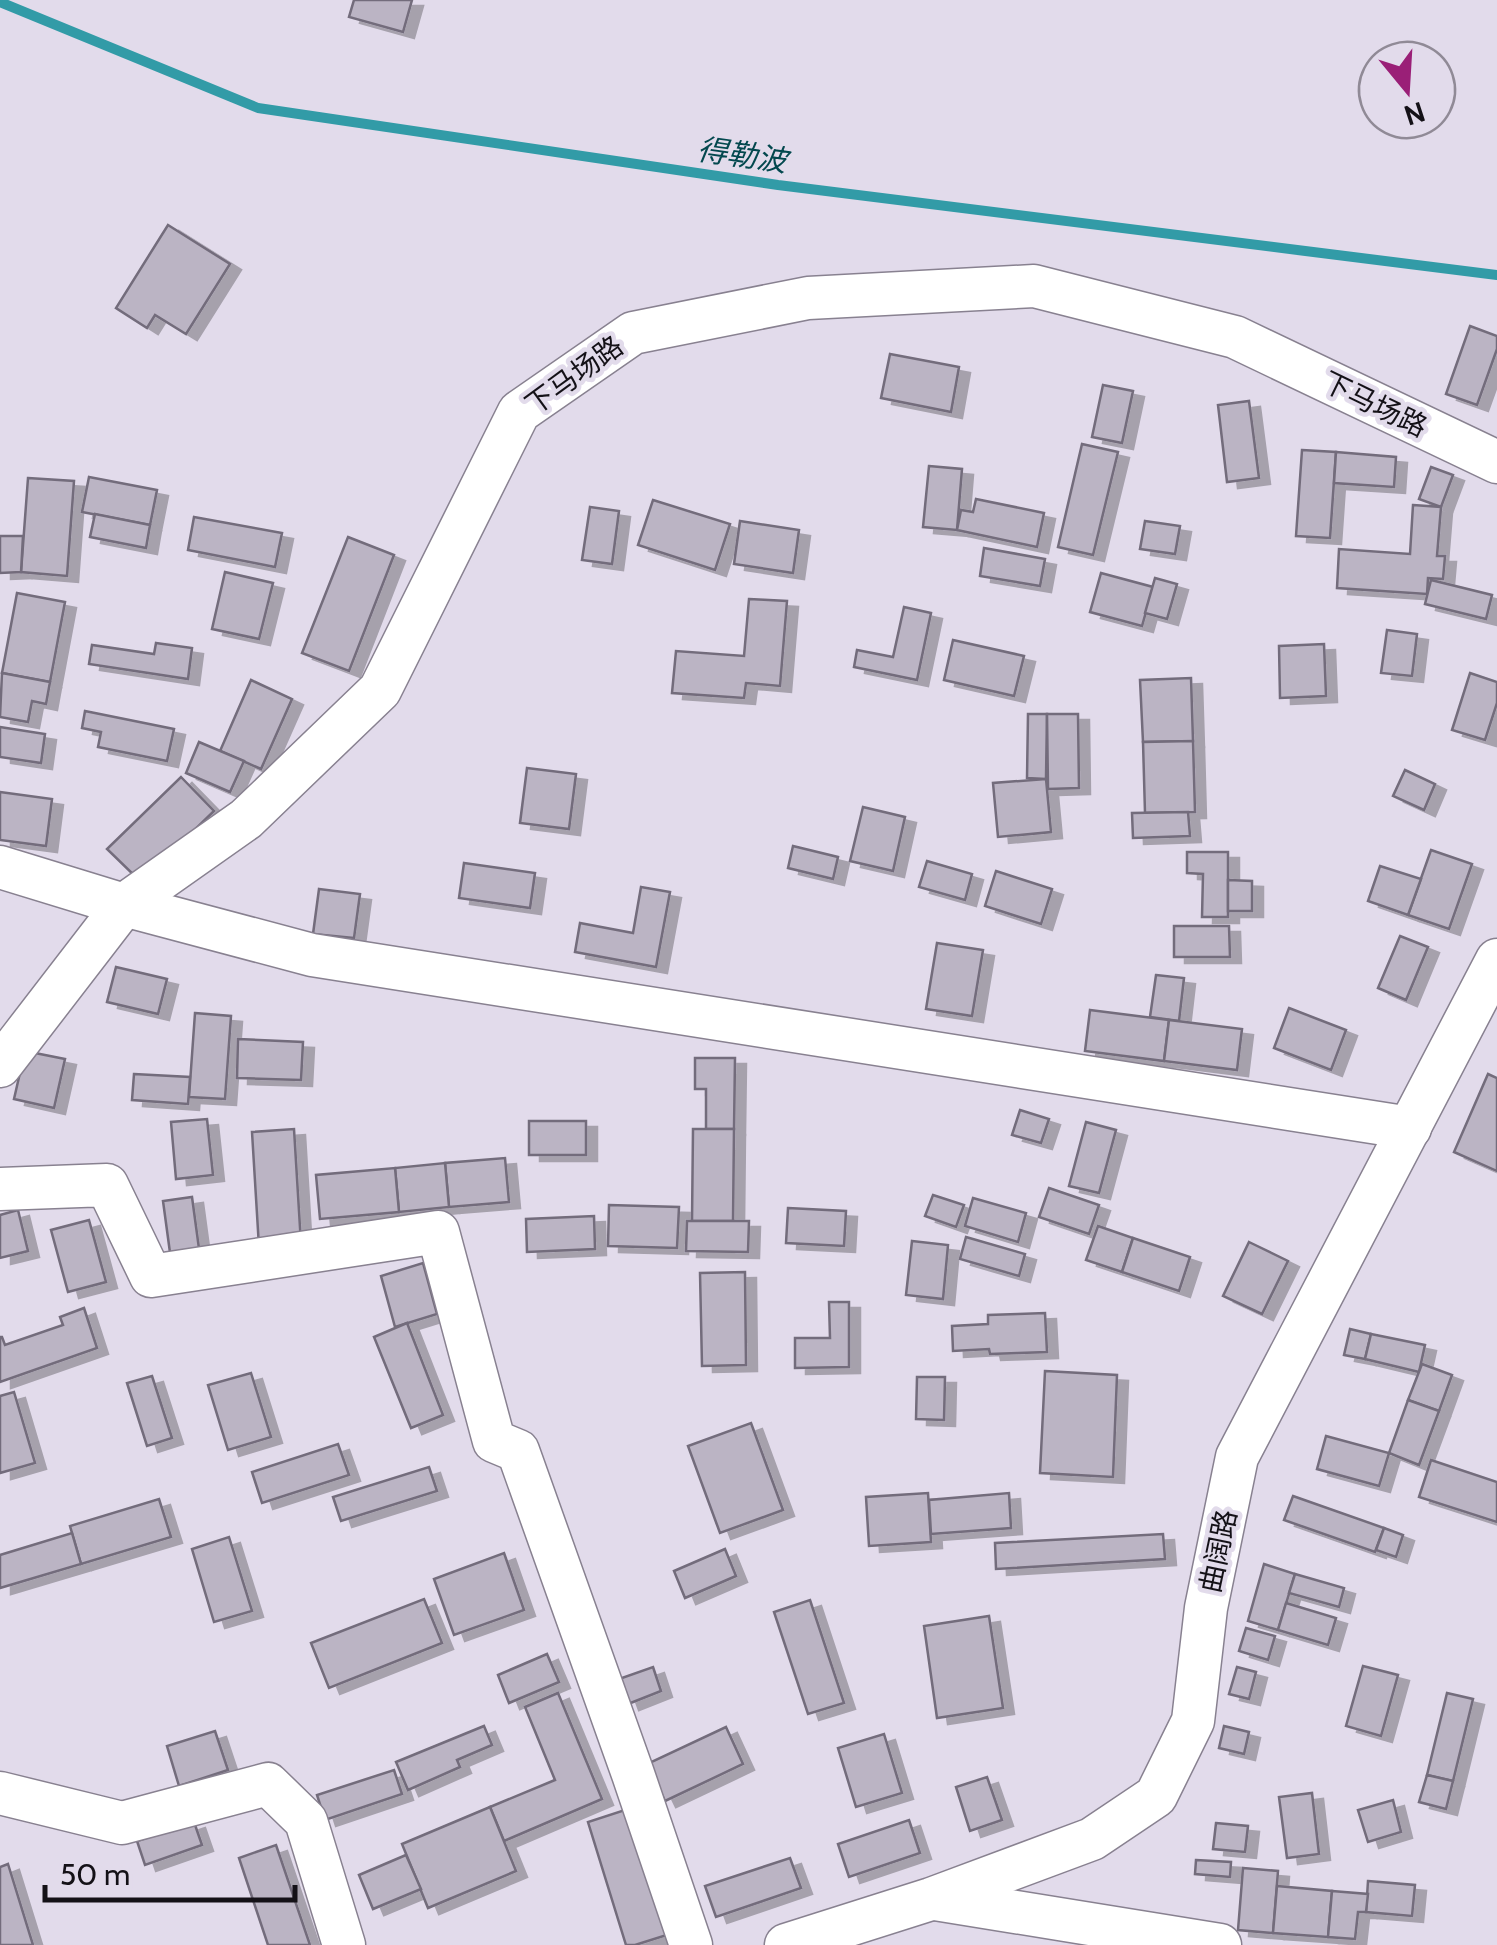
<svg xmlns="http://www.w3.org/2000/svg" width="1497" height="1945" font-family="Cabin,'Noto Sans SC',sans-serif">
  <defs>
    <filter id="shadow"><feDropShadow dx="11" dy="6" stdDeviation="0" flood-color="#0004"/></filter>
  </defs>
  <rect width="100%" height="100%" fill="#e2dbeb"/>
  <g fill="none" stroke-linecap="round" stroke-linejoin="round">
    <!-- stream -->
    <polyline stroke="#329ba7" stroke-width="10" points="0,2 258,108 778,185 1497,275"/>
  </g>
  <!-- building -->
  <g fill="#bbb4c4" stroke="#736c7b" stroke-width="2.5" filter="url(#shadow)">
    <polygon points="354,0 412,0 403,32 349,17"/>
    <polygon points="168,225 230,264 186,334 155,315 147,328 116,308"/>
    <polygon points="1470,326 1497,336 1497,349 1477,405 1446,394"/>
    <polygon points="890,354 959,367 951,412 881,398"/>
    <polygon points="1103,385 1133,391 1122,443 1092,437"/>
    <polygon points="1249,401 1259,478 1227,482 1218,405"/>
    <polygon points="1082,444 1118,452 1093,555 1058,547"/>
    <polygon points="1302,450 1336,452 1330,538 1296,536"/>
    <polygon points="1336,452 1396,457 1394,487 1334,483"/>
    <polygon points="929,466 962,469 957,530 923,527"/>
    <polygon points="1431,467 1453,475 1441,507 1419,499"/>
    <polygon points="89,477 157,490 150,525 82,512"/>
    <polygon points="28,478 74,481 67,576 21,572"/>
    <polygon points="976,499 1044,513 1037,547 957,530 961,510 973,512"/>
    <polygon points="653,500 730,524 715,570 638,545"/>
    <polygon points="1413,505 1441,507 1437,556 1445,556 1443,579 1428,578 1427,594 1337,588 1339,549 1410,554"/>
    <polygon points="590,507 619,511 612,564 582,560"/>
    <polygon points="95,514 150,525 146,548 90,537"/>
    <polygon points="194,517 282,533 275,567 188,550"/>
    <polygon points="740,521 799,530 793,573 734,564"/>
    <polygon points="1145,521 1180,526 1175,554 1140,549"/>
    <polygon points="0,536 23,536 21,572 0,573"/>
    <polygon points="348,537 394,555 349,671 302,653"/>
    <polygon points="984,548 1045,559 1040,586 980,576"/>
    <polygon points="225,572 273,583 259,639 212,629"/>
    <polygon points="1101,573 1153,587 1142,626 1090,612"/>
    <polygon points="1155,578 1177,584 1167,619 1145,613"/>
    <polygon points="1431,580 1492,595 1486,619 1425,604"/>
    <polygon points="17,593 65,602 50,682 2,673"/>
    <polygon points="749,599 787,601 780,686 746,683 744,698 672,693 676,651 744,656"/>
    <polygon points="904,607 931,613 917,680 854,667 857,650 893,657"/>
    <polygon points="1387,630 1417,634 1412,676 1381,673"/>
    <polygon points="953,640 1024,656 1014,696 944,680"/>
    <polygon points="156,643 192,648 188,679 89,664 92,645 154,654"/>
    <polygon points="1324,644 1326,696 1280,698 1279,646"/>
    <polygon points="2,673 50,682 46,704 32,701 28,722 0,717"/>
    <polygon points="1470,673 1497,682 1497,703 1485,740 1452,730"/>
    <polygon points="1191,678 1193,741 1143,742 1140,680"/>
    <polygon points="251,680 292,699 261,769 220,751"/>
    <polygon points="85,711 174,729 167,761 98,747 101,732 82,728"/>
    <polygon points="1028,714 1047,714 1046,779 1027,778"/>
    <polygon points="1047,714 1078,714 1079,788 1048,789"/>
    <polygon points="0,727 45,734 41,763 0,757"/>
    <polygon points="1193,741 1195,812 1145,813 1143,742"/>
    <polygon points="199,742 244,761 230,792 186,773"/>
    <polygon points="527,768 576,774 569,829 520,823"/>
    <polygon points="1405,770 1435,784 1424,810 1393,796"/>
    <polygon points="181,777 214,811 141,882 107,849"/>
    <polygon points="1046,779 1051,832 998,837 993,783"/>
    <polygon points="0,792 52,799 46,846 0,840"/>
    <polygon points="863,807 905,817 893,871 850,861"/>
    <polygon points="1188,812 1190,836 1133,838 1132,813"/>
    <polygon points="793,846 838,857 833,879 788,868"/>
    <polygon points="1431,850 1472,864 1449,929 1408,915"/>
    <polygon points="1187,852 1228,852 1228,917 1202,917 1203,874 1187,873"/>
    <polygon points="927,861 972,874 965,900 919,887"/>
    <polygon points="464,863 535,873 530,908 459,898"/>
    <polygon points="1380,866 1421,879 1408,915 1368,901"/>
    <polygon points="996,871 1052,889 1041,924 985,906"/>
    <polygon points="1228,880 1252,881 1252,911 1228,911"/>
    <polygon points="641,887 670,892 656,967 575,952 580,923 633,933"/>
    <polygon points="319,889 360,894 354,938 313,934"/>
    <polygon points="1174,926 1229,926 1230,957 1174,957"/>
    <polygon points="1400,936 1428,947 1406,1000 1378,988"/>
    <polygon points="937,943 983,950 972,1016 926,1009"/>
    <polygon points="116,967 167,979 158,1014 107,1002"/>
    <polygon points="1156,975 1184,978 1179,1021 1150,1017"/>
    <polygon points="1289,1008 1346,1030 1331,1070 1274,1048"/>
    <polygon points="1090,1010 1169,1020 1164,1061 1085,1051"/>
    <polygon points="195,1013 231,1016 225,1099 189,1097"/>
    <polygon points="1169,1020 1242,1029 1237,1070 1164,1061"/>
    <polygon points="238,1039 303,1042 301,1080 237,1078"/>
    <polygon points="25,1051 65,1059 54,1108 14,1099"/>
    <polygon points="695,1058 735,1058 734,1129 706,1129 706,1089 695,1089"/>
    <polygon points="134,1074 190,1077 188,1104 132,1100"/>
    <polygon points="1488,1074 1497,1078 1497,1171 1454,1152"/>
    <polygon points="1020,1110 1049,1119 1041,1143 1012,1135"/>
    <polygon points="207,1119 213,1175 176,1179 171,1122"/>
    <rect x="529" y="1121" width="57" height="34"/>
    <polygon points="1086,1122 1116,1130 1099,1193 1069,1186"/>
    <polygon points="294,1129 301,1244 259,1247 252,1132"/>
    <polygon points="693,1129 734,1129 733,1221 692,1221"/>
    <polygon points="505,1158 509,1202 449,1207 445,1163"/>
    <polygon points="445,1163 449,1207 399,1212 395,1168"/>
    <polygon points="395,1168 399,1212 320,1219 316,1175"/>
    <polygon points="1049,1188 1099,1205 1089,1234 1039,1217"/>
    <polygon points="933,1195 964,1205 956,1227 925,1216"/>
    <polygon points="192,1197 200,1256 171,1260 163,1201"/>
    <polygon points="973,1198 1026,1213 1018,1242 965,1226"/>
    <polygon points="609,1205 679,1207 677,1248 608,1246"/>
    <polygon points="788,1208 846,1211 844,1246 786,1243"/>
    <polygon points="18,1210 28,1251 0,1258 0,1215"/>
    <polygon points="594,1216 595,1249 527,1252 526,1219"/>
    <polygon points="89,1220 106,1282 68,1292 51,1230"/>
    <polygon points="687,1221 749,1221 748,1252 686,1251"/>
    <polygon points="1098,1226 1133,1238 1122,1272 1086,1260"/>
    <polygon points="966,1237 1025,1254 1019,1276 960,1259"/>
    <polygon points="1133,1238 1190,1257 1179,1291 1122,1272"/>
    <polygon points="912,1241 948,1245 943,1299 906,1295"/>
    <polygon points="1249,1242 1288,1261 1262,1314 1223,1296"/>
    <polygon points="423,1263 437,1314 395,1327 381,1276"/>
    <polygon points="745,1272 746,1365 702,1366 700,1273"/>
    <polygon points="829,1302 849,1302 849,1367 795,1368 795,1338 830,1338"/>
    <polygon points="84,1308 97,1348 0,1382 0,1337 2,1337 5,1345 63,1325 60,1317"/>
    <polygon points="1045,1313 1047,1352 990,1354 989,1349 953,1351 952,1326 988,1324 988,1315"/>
    <polygon points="407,1323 443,1415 411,1428 374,1337"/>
    <polygon points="1350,1329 1371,1334 1365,1359 1344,1355"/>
    <polygon points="1371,1334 1425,1345 1419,1372 1365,1359"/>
    <polygon points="1422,1364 1452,1375 1439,1411 1408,1400"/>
    <polygon points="1045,1371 1117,1375 1113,1477 1040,1473"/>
    <polygon points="251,1373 271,1437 228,1450 208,1385"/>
    <polygon points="152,1376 172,1438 147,1446 127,1383"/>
    <polygon points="917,1377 945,1377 944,1420 916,1419"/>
    <polygon points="14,1392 35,1463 0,1473 0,1396"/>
    <polygon points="1408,1400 1439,1411 1419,1465 1389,1453"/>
    <polygon points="751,1423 783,1510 720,1533 688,1446"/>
    <polygon points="1326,1436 1389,1453 1379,1486 1317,1469"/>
    <polygon points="338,1444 349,1475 262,1503 252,1472"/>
    <polygon points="1431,1460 1497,1482 1497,1522 1419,1497"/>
    <polygon points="429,1467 437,1491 341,1521 333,1497"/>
    <polygon points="928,1493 931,1542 869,1546 866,1497"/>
    <polygon points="1009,1493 1011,1528 931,1534 929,1500"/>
    <polygon points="1293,1496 1384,1528 1375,1552 1284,1520"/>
    <polygon points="159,1499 171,1537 81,1564 70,1526"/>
    <polygon points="1384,1528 1403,1535 1396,1557 1376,1550"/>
    <polygon points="72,1533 81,1564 0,1588 0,1555"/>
    <polygon points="1163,1534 1165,1559 996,1569 995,1543"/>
    <polygon points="229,1537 252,1611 214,1622 192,1549"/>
    <polygon points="725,1549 736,1576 685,1598 674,1571"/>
    <polygon points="504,1553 524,1610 454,1635 434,1579"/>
    <polygon points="1264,1564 1295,1574 1278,1630 1248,1621"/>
    <polygon points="1295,1574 1344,1588 1339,1607 1289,1593"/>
    <polygon points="424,1599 442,1643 329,1688 311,1643"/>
    <polygon points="810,1600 844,1703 808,1714 774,1612"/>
    <polygon points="1286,1603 1336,1618 1328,1645 1278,1630"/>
    <polygon points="989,1616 1003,1708 937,1718 924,1626"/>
    <polygon points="1246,1628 1275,1636 1268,1660 1239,1651"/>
    <polygon points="547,1654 559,1682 509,1703 498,1675"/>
    <polygon points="1363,1666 1398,1675 1381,1736 1346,1726"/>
    <polygon points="653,1667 661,1691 628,1704 619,1679"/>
    <polygon points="1237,1667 1256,1672 1249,1699 1229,1694"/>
    <polygon points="558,1693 602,1799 504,1841 490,1807 555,1780 525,1707"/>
    <polygon points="1447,1693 1473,1699 1453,1781 1427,1775"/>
    <polygon points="484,1726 492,1745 457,1760 460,1767 408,1790 396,1762"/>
    <polygon points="1224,1726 1249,1732 1244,1754 1219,1748"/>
    <polygon points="726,1727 743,1764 665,1801 647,1764"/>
    <polygon points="215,1731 228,1770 179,1786 167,1746"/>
    <polygon points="884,1734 902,1793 856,1807 838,1748"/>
    <polygon points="394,1770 402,1794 325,1820 317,1795"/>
    <polygon points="1427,1775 1453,1781 1446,1809 1419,1802"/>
    <polygon points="987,1777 1002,1820 970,1831 956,1787"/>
    <polygon points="1312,1793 1319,1854 1287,1858 1279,1797"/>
    <polygon points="1393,1800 1401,1832 1368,1842 1358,1810"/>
    <polygon points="490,1807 516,1871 428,1908 402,1844"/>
    <polygon points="631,1808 670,1934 635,1945 626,1945 588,1822"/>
    <polygon points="909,1820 920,1853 849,1877 838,1844"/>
    <polygon points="194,1822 202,1845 145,1865 137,1841"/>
    <polygon points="1216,1823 1248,1826 1245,1852 1213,1849"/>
    <polygon points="276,1845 310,1945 268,1945 239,1858"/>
    <polygon points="406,1855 421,1889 373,1909 359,1875"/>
    <polygon points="790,1858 801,1888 716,1917 705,1886"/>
    <polygon points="1196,1860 1231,1862 1230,1877 1195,1874"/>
    <polygon points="8,1864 33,1945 0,1945 0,1867"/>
    <polygon points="1243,1868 1278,1871 1273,1933 1238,1930"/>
    <polygon points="1368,1881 1415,1885 1412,1916 1366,1912"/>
    <polygon points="1277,1886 1332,1891 1328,1937 1273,1933"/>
    <polygon points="1332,1891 1368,1894 1366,1912 1358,1912 1355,1939 1328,1937"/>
  </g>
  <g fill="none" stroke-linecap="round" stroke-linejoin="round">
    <defs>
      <g id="minor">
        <polyline points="0,867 124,905 312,955 1410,1128"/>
        <polyline points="0,1066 124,905 246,819 380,690 519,412 633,333 808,298 1034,286 1235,337 1497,462"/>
        <polyline points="0,1189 107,1185 151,1276 438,1232 494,1441 518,1451 633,1774 691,1945"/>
        <polyline points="0,1793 122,1823 268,1784 306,1821 344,1945"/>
        <polyline points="935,1899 1220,1945"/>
        <polyline points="786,1945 931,1899 1092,1839 1156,1796 1193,1721 1206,1608 1237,1457 1497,960"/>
      </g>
    </defs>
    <!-- minor casing -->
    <use href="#minor" stroke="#888190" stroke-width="45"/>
    <!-- minor -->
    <use href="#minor" stroke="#fff" stroke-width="42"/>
  </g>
  <g text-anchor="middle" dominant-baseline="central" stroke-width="9" stroke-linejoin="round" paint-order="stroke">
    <!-- street labels -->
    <g font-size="28" fill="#141117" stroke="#e2dbeb">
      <text transform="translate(574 375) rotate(-36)">下马场路</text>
      <text transform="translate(1375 404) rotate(26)">下马场路</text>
      <text transform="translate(1218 1551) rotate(-78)">曲阔路</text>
    </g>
    <!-- water labels -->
    <g font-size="30" font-style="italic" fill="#03484e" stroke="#e2dbeb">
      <text transform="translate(742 155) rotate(8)">得勒波</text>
    </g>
  </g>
  <!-- north arrow -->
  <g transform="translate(1407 90) rotate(162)"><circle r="48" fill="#e2dbeb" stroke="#908a96" stroke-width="2.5"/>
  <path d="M0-8L18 38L0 25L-18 38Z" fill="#9a1f77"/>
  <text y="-15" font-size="28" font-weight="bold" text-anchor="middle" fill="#141117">N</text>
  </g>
  <!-- scale -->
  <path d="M45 1885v15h250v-15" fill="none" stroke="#141117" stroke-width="5"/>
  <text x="60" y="1885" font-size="30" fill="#141117" stroke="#e2dbeb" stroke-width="8" paint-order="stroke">50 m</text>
</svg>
